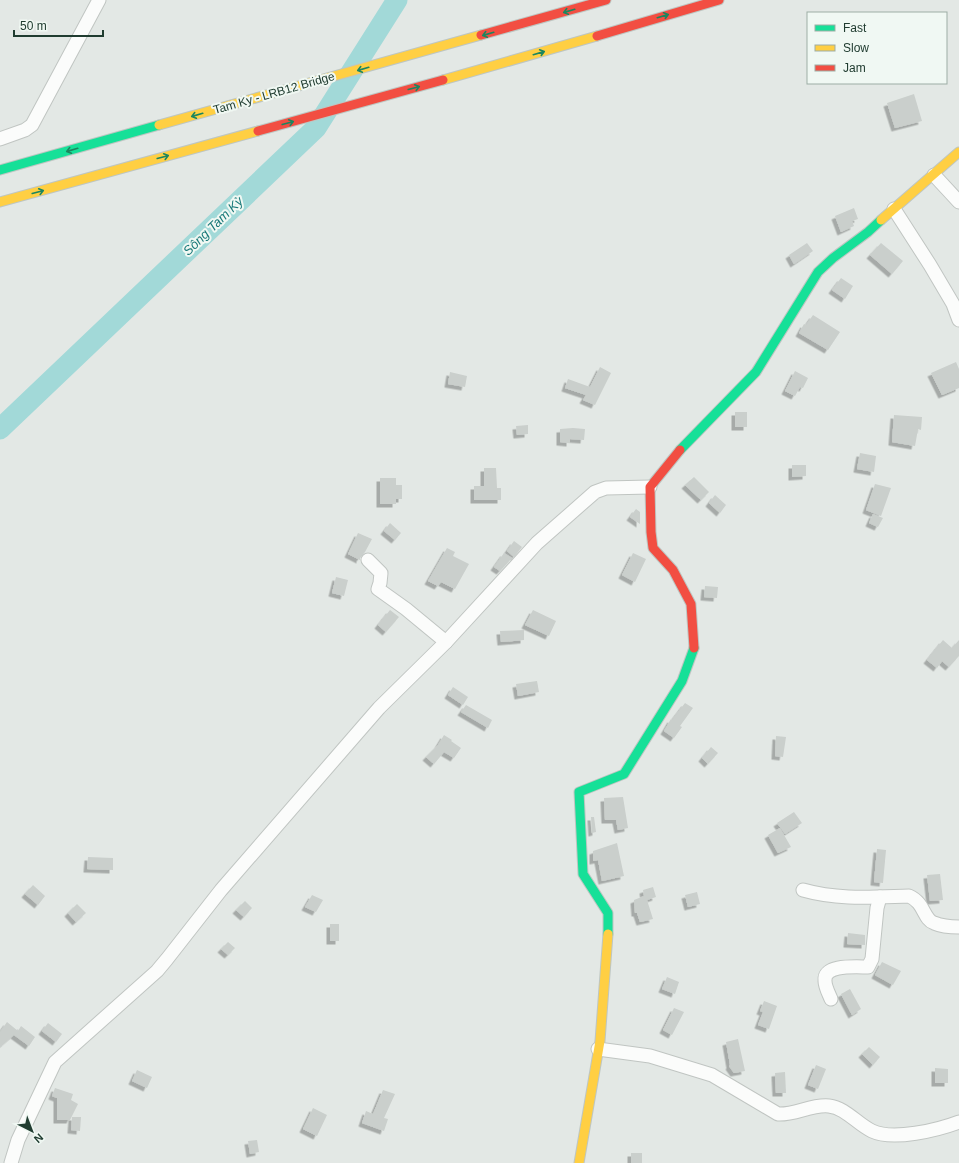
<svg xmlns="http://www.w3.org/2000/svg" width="959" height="1163" font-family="Arial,sans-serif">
  <defs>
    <filter id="shadow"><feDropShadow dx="-3.5" dy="3.5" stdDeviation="0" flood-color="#0004"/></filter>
  </defs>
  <rect width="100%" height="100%" fill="#e3e8e5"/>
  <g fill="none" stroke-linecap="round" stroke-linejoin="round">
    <!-- river -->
    <polyline stroke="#a2d9d8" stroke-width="21" points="0,429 316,128 397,0"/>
  </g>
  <!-- building -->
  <g fill="#cacfcc" filter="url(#shadow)">
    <polygon points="914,94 922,121 895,128 887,103"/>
    <polygon points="854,208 858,219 852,221 854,226 841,232 835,216"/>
    <polygon points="807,243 813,251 794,264 789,255"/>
    <polygon points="881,243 903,261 892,274 870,255"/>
    <polygon points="841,278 853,286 845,299 832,290"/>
    <polygon points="813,315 840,332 828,350 799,333 804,324 806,325"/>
    <polygon points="956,362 959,369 959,388 942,395 931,373"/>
    <polygon points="600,367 611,373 595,405 583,400 586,395 565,388 568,379 590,387"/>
    <polygon points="795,371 808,378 803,388 800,387 795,396 785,391"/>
    <polygon points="450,372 467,376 465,387 448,384"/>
    <rect x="735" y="412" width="12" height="15"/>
    <polygon points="894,415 922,417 921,430 918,429 915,446 892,442"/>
    <polygon points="528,425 528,434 517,435 516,426"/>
    <polygon points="573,428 585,429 584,440 570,439 570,443 560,442 560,429"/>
    <polygon points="860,453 876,456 874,472 857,469"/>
    <polygon points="792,465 806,465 806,476 792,477"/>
    <polygon points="484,468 496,468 497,488 501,488 501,500 474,500 474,486 484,486"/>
    <polygon points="694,477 709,492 701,500 685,485"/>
    <polygon points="380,478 396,478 396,485 402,485 402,499 396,499 396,504 380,504"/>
    <polygon points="875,484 891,488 881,516 866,510"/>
    <polygon points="715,495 726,505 720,513 709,503"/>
    <polygon points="636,509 640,512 640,524 630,517"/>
    <polygon points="873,514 883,518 878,527 869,523"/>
    <polygon points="390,523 401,533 395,540 384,531"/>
    <polygon points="358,533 372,539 365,552 360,558 360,560 348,554"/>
    <polygon points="514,541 522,547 514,557 507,551"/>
    <polygon points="447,548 455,552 453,556 469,564 455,589 441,582 438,586 428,581"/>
    <polygon points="504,553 512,558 500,571 494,567"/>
    <polygon points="633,553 646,559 635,582 622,575"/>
    <polygon points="336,577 348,580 344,596 332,593"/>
    <polygon points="705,586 718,587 717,598 704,597"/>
    <polygon points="390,610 399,617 386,632 378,625"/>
    <polygon points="533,610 556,621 549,636 525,625"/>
    <polygon points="524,630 524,640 501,642 500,631"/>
    <polygon points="943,640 952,648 959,640 959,656 949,667 942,661 937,668 927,660"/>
    <polygon points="537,681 539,692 518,696 516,684"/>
    <polygon points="453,687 468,697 463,705 448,695"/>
    <polygon points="685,703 693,708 680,726 682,727 674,738 664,731 671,719 672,720"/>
    <polygon points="466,705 492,720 488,728 461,712"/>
    <polygon points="444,735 452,740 451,741 461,748 454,758 444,752 434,764 426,757 438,745"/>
    <polygon points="776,736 786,737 783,757 775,756"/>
    <polygon points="711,747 718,753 708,764 702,758"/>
    <polygon points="623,797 628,828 618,830 616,820 605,820 604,798"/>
    <polygon points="794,812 802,823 785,834 777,823"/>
    <polygon points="591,817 594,817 596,832 592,833"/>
    <polygon points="780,828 791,847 778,853 768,835"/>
    <polygon points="617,843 624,876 602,881 598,860 593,861 593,851"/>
    <polygon points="877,849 886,850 883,883 874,882"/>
    <polygon points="88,857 113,858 113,870 87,869"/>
    <polygon points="940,874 943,900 930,901 927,875"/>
    <polygon points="33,885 45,896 38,905 25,894"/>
    <polygon points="653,887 656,897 647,900 653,919 640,922 637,913 635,913 634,900 644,896 643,890"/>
    <polygon points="697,892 700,904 688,907 685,895"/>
    <polygon points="312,895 323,900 316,912 305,907"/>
    <polygon points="245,901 252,908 244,917 236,910"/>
    <polygon points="77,904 86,913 76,922 68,913"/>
    <rect x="330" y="924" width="9" height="17"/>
    <polygon points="848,933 865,935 865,945 847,944"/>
    <polygon points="228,942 235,948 228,955 221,949"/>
    <polygon points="882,962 901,971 893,985 875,975"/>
    <polygon points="667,977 679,982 675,994 662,989"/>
    <polygon points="850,989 861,1009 852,1015 841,994"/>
    <polygon points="764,1001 777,1006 769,1029 758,1025 763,1012 760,1011"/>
    <polygon points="674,1008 684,1012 672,1035 663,1030"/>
    <polygon points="7,1022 18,1031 21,1026 35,1037 29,1046 14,1035 16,1033 0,1047 0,1032"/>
    <polygon points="48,1023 62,1034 56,1042 42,1031"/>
    <polygon points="738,1039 745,1071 734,1073 729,1066 730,1065 726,1042"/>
    <polygon points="869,1047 880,1057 873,1065 862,1054"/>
    <polygon points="816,1065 826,1069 818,1089 808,1085"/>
    <polygon points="935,1068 948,1069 948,1083 935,1083"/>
    <polygon points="137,1070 152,1077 147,1088 132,1081"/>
    <polygon points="785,1072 786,1093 776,1093 775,1073"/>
    <polygon points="55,1088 73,1094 71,1100 78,1104 70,1120 57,1120 57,1098 52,1096"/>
    <polygon points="383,1090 395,1094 384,1118 388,1119 384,1131 362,1123 366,1111 373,1114"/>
    <polygon points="313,1108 327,1115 317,1136 303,1129"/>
    <polygon points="72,1117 81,1117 80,1131 71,1130"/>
    <polygon points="257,1140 259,1152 250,1154 248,1141"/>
    <rect x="631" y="1153" width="11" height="10"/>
  </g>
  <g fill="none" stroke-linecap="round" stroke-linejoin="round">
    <defs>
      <g id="street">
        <polyline points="0,139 25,130 32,125 99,0"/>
        <polyline points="934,175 959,202"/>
        <polyline points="894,209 930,265 953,304 959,320"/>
        <polyline points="368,560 381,573 380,583 378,589 406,609 446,642"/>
        <path d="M803,890C838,900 873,897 909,896C925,903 923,919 934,923C941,926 951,927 959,927"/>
        <path d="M831,999C829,994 825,987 825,981C823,964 856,967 868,967L872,959L877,908L880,897"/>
        <path d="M598,1049L650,1056L712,1075L778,1114C795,1115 812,1104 829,1106C846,1108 857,1124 872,1131C893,1141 938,1130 959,1122"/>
        <polyline points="11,1163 18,1140 55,1062 157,971 167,959 221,890 379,708 446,642 537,543 595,492 606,488 650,487"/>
      </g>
      <g id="fast">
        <polyline points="0,170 159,125"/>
        <polyline points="680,450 756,372 818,272 833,258 868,232 881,220"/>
        <polyline points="608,934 608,913 583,874 579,792 624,774 682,681 694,648"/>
      </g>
      <g id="slow">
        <polyline points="443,80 597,36"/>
        <polyline points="159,125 481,35"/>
        <polyline points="0,202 258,131"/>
        <polyline points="881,220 959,152"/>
        <polyline points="579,1163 600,1041 608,934"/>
      </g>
      <g id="jam">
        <polyline points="481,35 606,0"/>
        <polyline points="597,36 719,0"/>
        <polyline points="258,131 443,80"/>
        <polyline points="680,450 650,487 651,532 653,548 673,570 691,604 694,648"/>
      </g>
    </defs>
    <!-- street casing -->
    <use href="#street" stroke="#c0c5c2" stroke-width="15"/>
    <!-- fast casing -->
    <use href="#fast" stroke="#bec6c2" stroke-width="11"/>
    <!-- slow casing -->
    <use href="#slow" stroke="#bec6c2" stroke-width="11"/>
    <!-- jam casing -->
    <use href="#jam" stroke="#bec6c2" stroke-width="11"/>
    <!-- street -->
    <use href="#street" stroke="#fbfcfb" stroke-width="13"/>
    <!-- fast -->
    <use href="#fast" stroke="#16e098" stroke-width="9"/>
    <!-- slow -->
    <use href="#slow" stroke="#ffcf43" stroke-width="9"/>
    <!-- jam -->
    <use href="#jam" stroke="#f24e42" stroke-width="9"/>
  </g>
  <!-- one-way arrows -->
  <defs><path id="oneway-shaft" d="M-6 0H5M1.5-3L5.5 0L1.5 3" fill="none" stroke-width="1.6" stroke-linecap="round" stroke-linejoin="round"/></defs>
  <g stroke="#1c865f">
    <use href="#oneway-shaft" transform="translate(569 11) rotate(164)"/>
    <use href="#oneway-shaft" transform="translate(663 16) rotate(-16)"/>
    <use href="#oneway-shaft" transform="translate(488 34) rotate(164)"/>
    <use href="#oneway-shaft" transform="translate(539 53) rotate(-16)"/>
    <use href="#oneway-shaft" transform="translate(363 69) rotate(164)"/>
    <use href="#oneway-shaft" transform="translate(414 88) rotate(-15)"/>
    <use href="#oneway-shaft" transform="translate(197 115) rotate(164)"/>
    <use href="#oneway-shaft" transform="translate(288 123) rotate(-15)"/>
    <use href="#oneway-shaft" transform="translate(72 150) rotate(164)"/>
    <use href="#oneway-shaft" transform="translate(163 157) rotate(-15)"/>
    <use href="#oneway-shaft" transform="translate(38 192) rotate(-15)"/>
  </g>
  <g text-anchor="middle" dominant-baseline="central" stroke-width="4" stroke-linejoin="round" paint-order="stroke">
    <!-- street labels -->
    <g font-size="12" fill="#203c30" stroke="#f0f8f3">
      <text transform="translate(274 93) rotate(-16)">Tam Ky - LRB12 Bridge</text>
    </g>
    <!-- water labels -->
    <g font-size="13" font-style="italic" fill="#197979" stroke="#f0f8f3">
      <text transform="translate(213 226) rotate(-44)">Sông Tam Kỳ</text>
    </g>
  </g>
  <!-- legend -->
  <rect x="807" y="12" width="140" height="72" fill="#f0f8f3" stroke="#9dada5"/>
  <rect x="815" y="25" width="20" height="6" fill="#16e098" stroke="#9dada5"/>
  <text x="843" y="32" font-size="12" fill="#203c30">Fast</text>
  <rect x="815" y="45" width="20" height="6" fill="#ffcf43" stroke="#9dada5"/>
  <text x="843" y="52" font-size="12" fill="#203c30">Slow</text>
  <rect x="815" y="65" width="20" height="6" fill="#f24e42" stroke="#9dada5"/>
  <text x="843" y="72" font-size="12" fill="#203c30">Jam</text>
  <!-- north arrow -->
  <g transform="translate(32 1131) rotate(138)" stroke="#f0f8f3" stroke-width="3" paint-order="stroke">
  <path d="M0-3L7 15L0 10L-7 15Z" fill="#203c30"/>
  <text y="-6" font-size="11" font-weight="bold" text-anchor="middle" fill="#203c30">N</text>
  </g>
  <!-- scale -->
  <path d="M14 30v6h89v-6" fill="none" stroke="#203c30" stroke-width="2"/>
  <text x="20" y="30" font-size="12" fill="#203c30" stroke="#f0f8f3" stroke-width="3" paint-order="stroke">50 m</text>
</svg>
